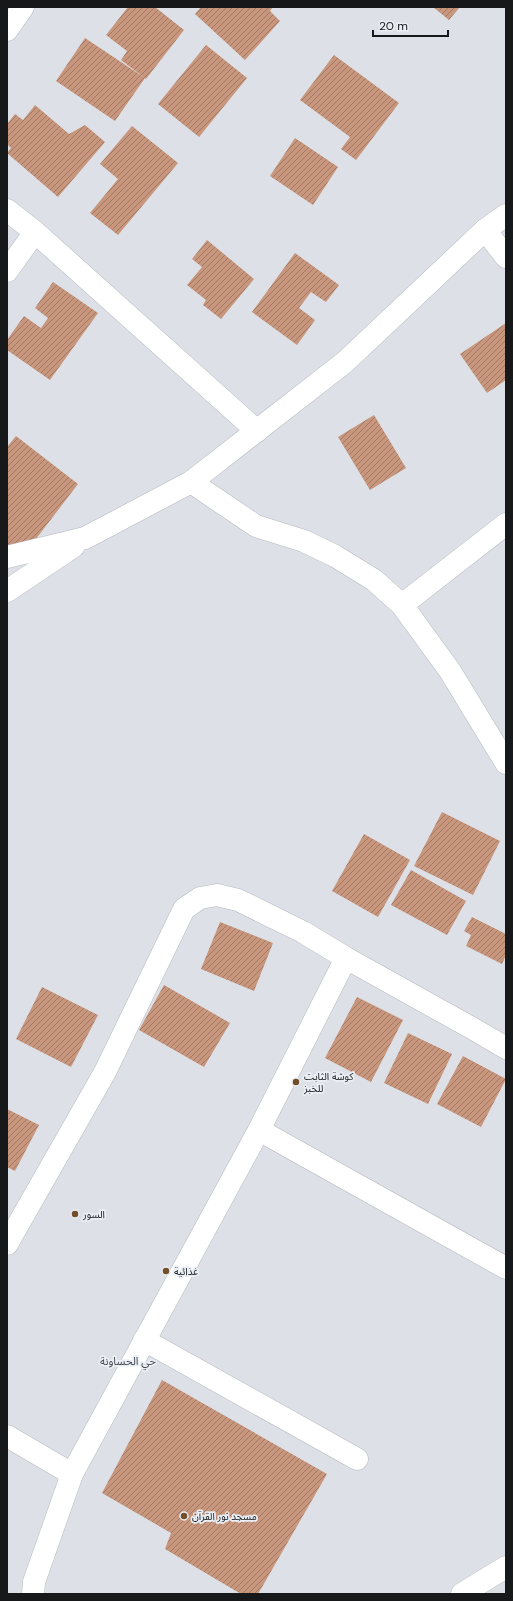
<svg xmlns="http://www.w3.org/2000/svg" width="513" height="1601" font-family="'DM Sans','Noto Sans Arabic',sans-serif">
  <defs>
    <pattern id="building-hatch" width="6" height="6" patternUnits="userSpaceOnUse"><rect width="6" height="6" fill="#c7967c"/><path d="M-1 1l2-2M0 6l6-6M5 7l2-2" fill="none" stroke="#a17965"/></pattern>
  </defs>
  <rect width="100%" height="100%" fill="#dde1e7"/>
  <!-- building -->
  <g fill="url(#building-hatch)">
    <polygon points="128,7 155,7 184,30 146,79 121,60 127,51 106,35"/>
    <polygon points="201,7 273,7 270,11 280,21 245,60 195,14"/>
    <polygon points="433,7 460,7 449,20"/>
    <polygon points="85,38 145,78 115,121 56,81"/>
    <polygon points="206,45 247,78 199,137 158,104"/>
    <polygon points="334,55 399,103 356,160 341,149 350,137 300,100"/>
    <polygon points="35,105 69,134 85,125 105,142 58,197 7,153 11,148 7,144 7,124 15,114 23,120"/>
    <polygon points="132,126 178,163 118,235 90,213 118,179 100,164"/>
    <polygon points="295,138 338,167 313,205 270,176"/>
    <polygon points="207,240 254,279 221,319 203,305 206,300 187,285 202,267 192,259"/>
    <polygon points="295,253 339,285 326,302 311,292 299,308 315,320 297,345 252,312"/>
    <polygon points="53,282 98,313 50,380 7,350 7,340 24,316 41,328 48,318 35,308"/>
    <polygon points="506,323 506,380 487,393 460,354"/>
    <polygon points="374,415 406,468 370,490 338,437"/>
    <polygon points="16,436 78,484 16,565 7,558 7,472 8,470 7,469 7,447"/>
    <polygon points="442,812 500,841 473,895 414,866"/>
    <polygon points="364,834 410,860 378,917 332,891"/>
    <polygon points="411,870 466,901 447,935 391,905"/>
    <polygon points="472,917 506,934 506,955 502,964 466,946 471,935 464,931"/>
    <polygon points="220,922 273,943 254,991 201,969"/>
    <polygon points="164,985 230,1023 204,1067 139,1030"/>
    <polygon points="42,987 98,1015 71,1067 16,1039"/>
    <polygon points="357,997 403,1020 371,1082 325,1058"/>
    <polygon points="408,1033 452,1054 428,1104 384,1083"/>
    <polygon points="463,1056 506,1079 481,1127 437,1104"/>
    <polygon points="7,1109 39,1125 15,1171 7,1167"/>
    <polygon points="162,1380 327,1474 258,1594 241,1594 165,1549 171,1533 102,1493"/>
  </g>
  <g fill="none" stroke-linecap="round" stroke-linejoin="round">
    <defs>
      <g id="street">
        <polyline points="7,30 23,7"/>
        <polyline points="7,210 35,232 257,431"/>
        <polyline points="485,230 506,257"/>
        <polyline points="7,271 35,232"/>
        <polyline points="191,482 256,526 304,541 335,556 374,580 402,605 450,671 506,763"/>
        <polyline points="7,557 85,538 191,482 345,362 485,230 506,215"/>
        <polyline points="7,591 74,546"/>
        <polyline points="402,605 506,524"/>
        <polyline points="259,1130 506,1268"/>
        <polyline points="7,1244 105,1072 184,909 200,898 217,895 238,900 303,932 346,958 470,1027 506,1048"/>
        <polyline points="144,1340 357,1459"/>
        <polyline points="7,1436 72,1474"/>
        <polyline points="33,1594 34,1582 72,1474 259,1130 346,958"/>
        <polyline points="462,1594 506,1567"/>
      </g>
    </defs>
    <!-- street casing -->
    <use href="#street" stroke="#b4b8be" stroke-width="23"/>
    <!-- street -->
    <use href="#street" stroke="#fff" stroke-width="22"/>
  </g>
  <!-- markers -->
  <g fill="#724f28" stroke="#eaeff5" stroke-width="1.5">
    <circle cx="296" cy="1082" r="4"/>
    <circle cx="75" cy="1214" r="4"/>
    <circle cx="166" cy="1271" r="4"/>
    <circle cx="184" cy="1516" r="4"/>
  </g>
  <g text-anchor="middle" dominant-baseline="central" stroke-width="3.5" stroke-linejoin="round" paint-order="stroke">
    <!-- poi labels -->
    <g font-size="10" fill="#16181a" stroke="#eaeff5" text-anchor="start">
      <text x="304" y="1076">كوشة الثابت<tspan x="304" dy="12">للخبز</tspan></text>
      <text x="83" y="1214">السور</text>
      <text x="174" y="1271">غذائية</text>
      <text x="192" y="1516">مسجد نور القرآن</text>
    </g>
    <!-- neighbourhood labels -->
    <g font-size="11" fill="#464a4f" stroke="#eaeff5">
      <text x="128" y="1361">حي الحساونة</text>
    </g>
  </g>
  <!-- border -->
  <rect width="513" height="1601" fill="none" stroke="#16181a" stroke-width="16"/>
  <!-- scale -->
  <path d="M373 30v6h75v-6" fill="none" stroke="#16181a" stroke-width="2"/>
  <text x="379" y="30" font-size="12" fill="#16181a" stroke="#eaeff5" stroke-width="3" paint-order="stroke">20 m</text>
</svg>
